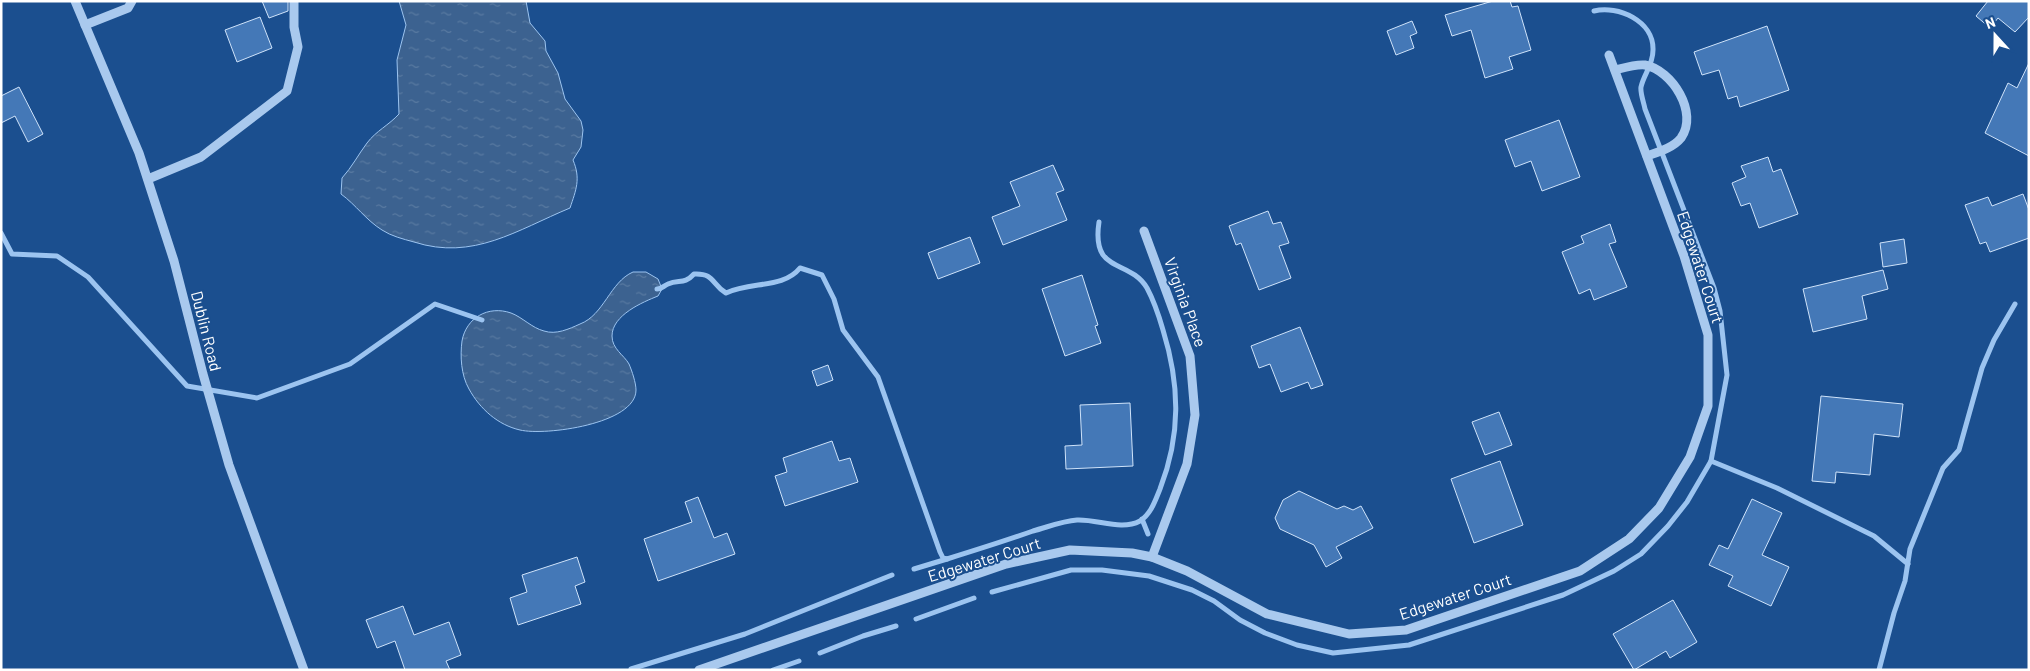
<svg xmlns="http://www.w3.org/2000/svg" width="2030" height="671" font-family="Barlow,sans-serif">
  <defs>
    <pattern id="water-ripples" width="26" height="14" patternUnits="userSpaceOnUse" patternTransform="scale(1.25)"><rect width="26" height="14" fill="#3c6290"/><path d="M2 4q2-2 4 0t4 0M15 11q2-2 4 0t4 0" fill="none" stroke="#597aa1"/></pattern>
  </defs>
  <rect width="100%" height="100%" fill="#1b4f8f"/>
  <!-- water -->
  <g fill="url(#water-ripples)" stroke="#9cc4f0">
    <path d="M399,1H526L530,23L545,41L546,51L558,73L565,99L581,121L583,130L581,147L573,160C581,179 576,190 570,208C517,230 473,261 414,242C403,239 391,236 382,230C366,220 356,205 341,194L342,178C352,167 358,155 367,143C376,131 389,125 399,114L397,60L406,25Z"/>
    <path d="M633,272H646L658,279L662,289L658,296C643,302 612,315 612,336C612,349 624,355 629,364C632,371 636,383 636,390C636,424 545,436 520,430C498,425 480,409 469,389C461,375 460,356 462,341C466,318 488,305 511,313C522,317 532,328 544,331C556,335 569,329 580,324C604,315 610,282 633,272Z"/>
  </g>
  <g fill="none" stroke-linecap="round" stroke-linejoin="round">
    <!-- stream -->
    <g stroke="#9cc4f0" stroke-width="5">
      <polyline points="1,233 12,254 57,256 88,277 187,386 257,398 350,364 435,304 482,320"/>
      <path d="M657,289C662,289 663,286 668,284C679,279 684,285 694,274C715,273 711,284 726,293C751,281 783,289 800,268L822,275L834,299L843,330L878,377L940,552L943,558L947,559C976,550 1005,541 1033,531C1048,527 1062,521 1077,520C1098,519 1121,531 1140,521C1151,514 1155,501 1160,489C1181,435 1180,385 1163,330C1159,316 1154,301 1147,288C1129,258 1091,275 1099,222"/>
      <polyline points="1711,461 1777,488 1874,536 1908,564"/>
      <polyline points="1142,519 1148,534"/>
      <polyline points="914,569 947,559"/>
      <path d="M992,592L1071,570H1102L1149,576L1192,590L1214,601L1240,620L1265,633L1297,645L1333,653L1409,645L1563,595L1614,571L1641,554L1668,526L1687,502L1711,461L1727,375L1720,311L1714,288L1645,109C1644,103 1640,93 1641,87C1644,74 1653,65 1653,50C1654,21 1618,5 1594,11"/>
      <polyline points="916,619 974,598"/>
      <polyline points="820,653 863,636 896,626"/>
      <polyline points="631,669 745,634 892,575"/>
      <polyline points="773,670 799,661"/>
      <polyline points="1879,670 1894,613 1905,581 1910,549 1943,468 1959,450 1982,368 1994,340 2015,304"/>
    </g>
  </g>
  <!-- building -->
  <g fill="#4478b7" stroke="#cfe3fa">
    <polygon points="262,1 288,1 288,11 269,18"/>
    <polygon points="1493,1 1510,1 1512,7 1518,6 1531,50 1509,57 1513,69 1485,78 1471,30 1452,36 1445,15"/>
    <polygon points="1988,1 2029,1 2029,17 2015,32 1998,18 1990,28 1976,16"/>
    <polygon points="260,17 272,48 237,62 225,30"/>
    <polygon points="1412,21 1417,33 1410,36 1414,48 1396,55 1387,31"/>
    <polygon points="1767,26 1789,90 1740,107 1737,96 1728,99 1719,70 1702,75 1694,52"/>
    <polygon points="2029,63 2029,156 1985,133 2008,83 2017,88"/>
    <polygon points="19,87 43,134 28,142 15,116 1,123 1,96"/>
    <polygon points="1559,120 1580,177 1542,191 1531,161 1515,167 1505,140"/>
    <polygon points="1768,157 1773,172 1781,169 1798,214 1759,228 1750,203 1741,206 1732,183 1746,177 1741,166"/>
    <polygon points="1053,165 1064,190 1056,193 1067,220 1003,245 992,217 1020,206 1010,182"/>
    <polygon points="2023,194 2029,210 2029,238 1990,252 1986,242 1980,244 1965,205 1988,197 1992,206"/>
    <polygon points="1268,211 1273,224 1281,222 1289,243 1279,246 1291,278 1259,290 1241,243 1236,245 1229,226"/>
    <polygon points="1610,224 1616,242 1609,244 1627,287 1594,300 1590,289 1579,294 1562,252 1584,243 1581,236"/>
    <polygon points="970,237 980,263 938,279 928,253"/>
    <polygon points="1904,239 1907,263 1883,267 1880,243"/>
    <polygon points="1883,270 1888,289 1862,296 1867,319 1813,332 1803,289"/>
    <polygon points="1082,275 1098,325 1095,326 1101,343 1065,356 1042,289"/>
    <polygon points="1300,327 1323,385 1311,389 1308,382 1281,392 1270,364 1259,368 1251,346"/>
    <polygon points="828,365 833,380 817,386 812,371"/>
    <polygon points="1821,396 1903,404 1899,437 1874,434 1870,475 1836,472 1835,483 1812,481"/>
    <polygon points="1130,403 1133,466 1066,469 1065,446 1082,445 1080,405"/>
    <polygon points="1499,412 1512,445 1485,455 1472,422"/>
    <polygon points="832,441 839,461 850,458 858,482 785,506 775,476 787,472 783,458"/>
    <polygon points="1500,461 1523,525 1474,543 1451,479"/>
    <polygon points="1299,491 1337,509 1344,506 1353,510 1361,506 1373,528 1336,547 1342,558 1326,567 1314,545 1280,529 1275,518 1283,500"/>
    <polygon points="698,497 714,538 727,533 735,554 658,581 644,539 692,522 685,502"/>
    <polygon points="1752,499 1782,513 1762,555 1789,567 1771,606 1728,586 1733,576 1709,565 1719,545 1728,549"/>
    <polygon points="577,557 585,582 575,586 581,604 518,625 510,598 527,592 522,575"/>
    <polygon points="1673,600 1697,642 1670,658 1666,651 1634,670 1613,634"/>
    <polygon points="403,606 414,635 449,622 461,655 446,661 450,670 405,670 395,641 377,648 366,620"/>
  </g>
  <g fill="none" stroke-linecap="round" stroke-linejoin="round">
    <!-- minor -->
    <g stroke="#a9c9ee" stroke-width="9">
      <polyline points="75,1 139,153 174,261 203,374 229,465 304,670"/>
      <polyline points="85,25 128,8 132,1"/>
      <path d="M1615,70C1623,68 1636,64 1645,65C1672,70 1699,113 1681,138C1673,148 1658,152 1647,156"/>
      <polyline points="148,179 201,157 287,91 298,47 294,27 294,1"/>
      <polyline points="1144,231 1190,356 1195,415 1187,464 1152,557"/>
      <polyline points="699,670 1006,564 1070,550 1132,553 1152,557 1187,571 1267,614 1349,634 1406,630 1580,571 1629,539 1659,508 1690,457 1708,406 1708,335 1684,256 1609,55"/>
    </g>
  </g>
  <g text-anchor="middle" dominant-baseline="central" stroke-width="4" stroke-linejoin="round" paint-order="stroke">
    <!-- street labels -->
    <g font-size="16" fill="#fff" stroke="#1b4f8f">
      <text transform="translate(1701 267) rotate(72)">Edgewater Court</text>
      <text transform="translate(1186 302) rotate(70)">Virginia Place</text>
      <text transform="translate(207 331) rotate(76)">Dublin Road</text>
      <text transform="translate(984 559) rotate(-17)">Edgewater Court</text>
      <text transform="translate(1455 596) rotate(-18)">Edgewater Court</text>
    </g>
  </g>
  <!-- border -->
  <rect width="2030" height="671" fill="none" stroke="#ffffff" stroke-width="5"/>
  <!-- north arrow -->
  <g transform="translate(1995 35) rotate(339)" stroke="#1b4f8f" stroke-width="4" paint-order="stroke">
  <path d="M0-4L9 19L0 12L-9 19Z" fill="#ffffff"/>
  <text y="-8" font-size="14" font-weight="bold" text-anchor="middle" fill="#ffffff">N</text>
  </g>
</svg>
